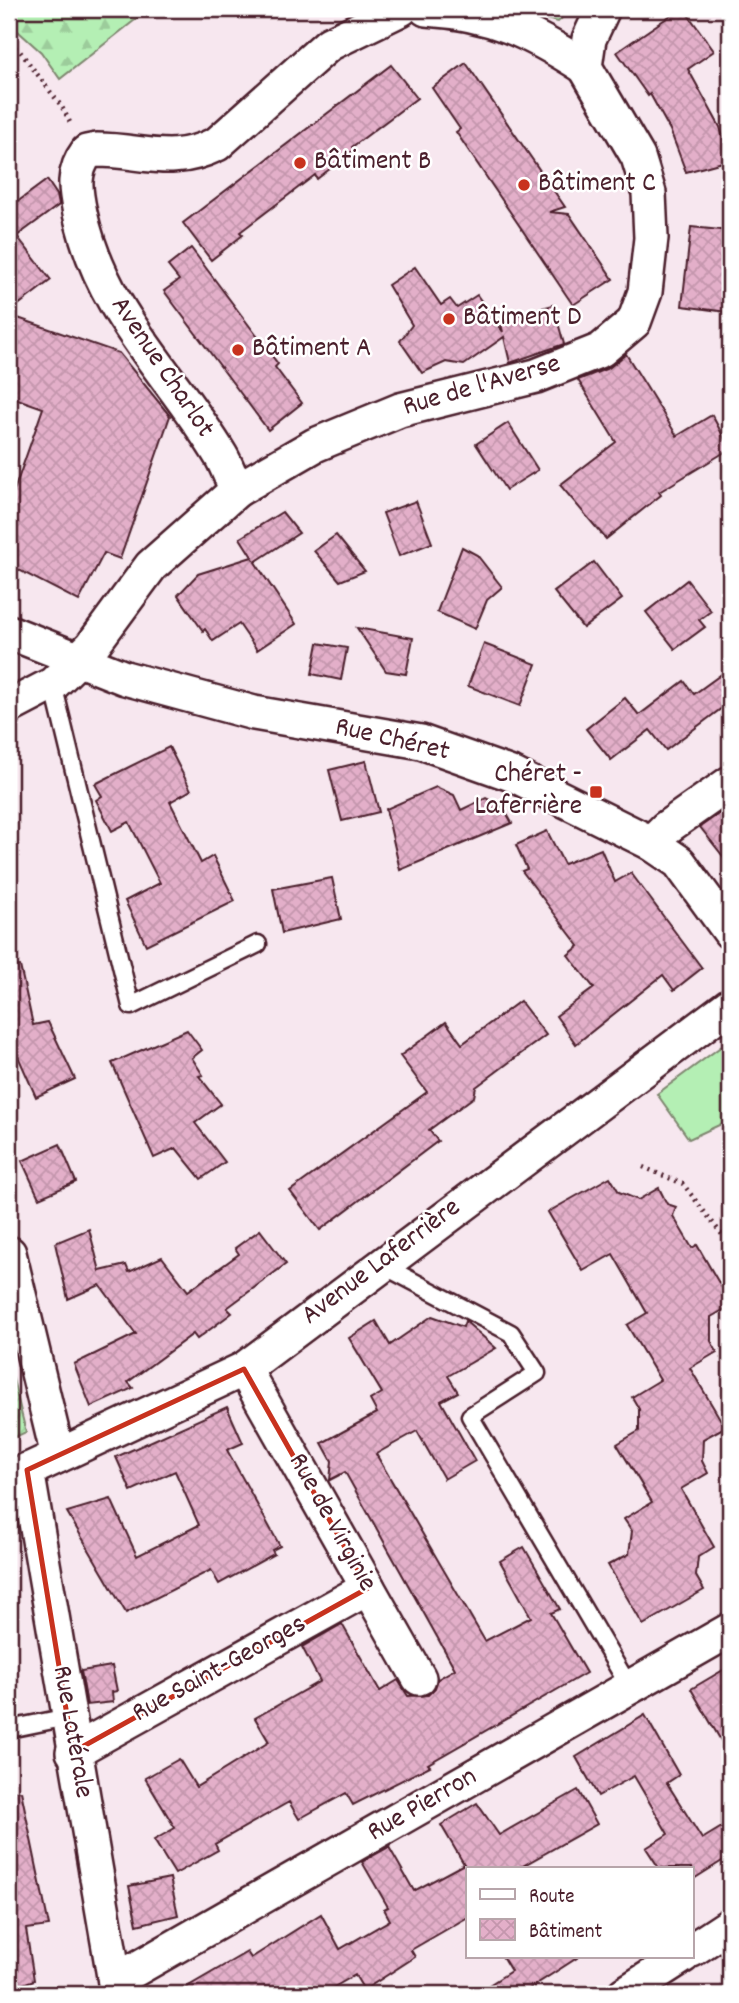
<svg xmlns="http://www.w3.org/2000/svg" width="739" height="2003" font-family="Dekko,sans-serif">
  <defs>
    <pattern id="forest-firs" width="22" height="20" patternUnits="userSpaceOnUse" patternTransform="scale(1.75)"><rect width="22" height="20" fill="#b4efb4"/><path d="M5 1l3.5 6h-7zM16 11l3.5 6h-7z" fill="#9ccc9b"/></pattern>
    <pattern id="garden-furrows" width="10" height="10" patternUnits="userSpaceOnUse" patternTransform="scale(1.75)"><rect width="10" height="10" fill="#b4efb4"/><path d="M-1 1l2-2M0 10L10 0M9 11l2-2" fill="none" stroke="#9ccc9b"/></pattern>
    <pattern id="building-cross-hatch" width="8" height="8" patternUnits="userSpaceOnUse" patternTransform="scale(1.75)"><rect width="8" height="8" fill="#e3afc9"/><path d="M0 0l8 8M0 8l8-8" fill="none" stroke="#c496ad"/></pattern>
  </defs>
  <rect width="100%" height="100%" fill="#f7e7ef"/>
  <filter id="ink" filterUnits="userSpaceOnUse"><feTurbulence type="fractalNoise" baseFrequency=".0143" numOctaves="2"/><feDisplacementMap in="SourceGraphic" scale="14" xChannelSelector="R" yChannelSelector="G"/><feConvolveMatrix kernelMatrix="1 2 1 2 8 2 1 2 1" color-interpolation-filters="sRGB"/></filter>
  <g filter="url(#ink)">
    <!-- forest -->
    <g fill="url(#forest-firs)" stroke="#7f8770" stroke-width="2">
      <polygon points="9,9 149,9 60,79 41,52 9,23"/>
      <polygon points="504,9 571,9 558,22"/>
    </g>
    <!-- garden -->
    <polygon fill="url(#garden-furrows)" stroke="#7f8770" stroke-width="2" points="9,1363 26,1432 9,1440"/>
    <!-- pitch -->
    <polygon fill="#b4efb4" stroke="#7f8770" stroke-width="2" points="730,1040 730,1120 689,1139 657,1094"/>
    <!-- building -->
    <g fill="url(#building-cross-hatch)" stroke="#4a1f2b" stroke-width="2">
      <polygon points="680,9 684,9 714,51 688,69 720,127 730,160 686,172 670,130 650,94 648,96 617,52"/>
      <polygon points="466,63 565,207 549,212 569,214 613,279 573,305 456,132 460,129 432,88"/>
      <polygon points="391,65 417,98 352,147 354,150 317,179 315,175 240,232 243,235 211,260 183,223"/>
      <polygon points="47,180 57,195 59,205 17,236 51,280 9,312 9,208"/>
      <polygon points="691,227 730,231 727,312 682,306"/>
      <polygon points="191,248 278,364 275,367 302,403 268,430 164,291 179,280 168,266"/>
      <polygon points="415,267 441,305 450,299 457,308 477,295 503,332 500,320 553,305 564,344 510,363 504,337 464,365 446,362 422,373 400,341 412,325 388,285"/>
      <polygon points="15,317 119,353 170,416 120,559 104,553 79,601 9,565 9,505 43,408 9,396 9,334"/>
      <polygon points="626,354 677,436 712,415 730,449 659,492 661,495 606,539 560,485 616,442 578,380 609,368"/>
      <polygon points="508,423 538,470 506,490 476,444"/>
      <polygon points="416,501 432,543 399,556 383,513"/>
      <polygon points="282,512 299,533 255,562 296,624 257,650 239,624 213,641 205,629 203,631 178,595 198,574 252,557 254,560 240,538"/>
      <polygon points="336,535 365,571 340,581 314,551"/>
      <polygon points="462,547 477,555 502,587 487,600 475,629 437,612"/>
      <polygon points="594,562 622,599 583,628 554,592"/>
      <polygon points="687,580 711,611 699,620 705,627 675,649 646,612"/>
      <polygon points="357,628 413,638 406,674 386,671"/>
      <polygon points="318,643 347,648 341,680 312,674"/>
      <polygon points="484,644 536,664 520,706 468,686"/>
      <polygon points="730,668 730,702 666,750 650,730 611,760 586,729 625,698 639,715 684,681 694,694"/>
      <polygon points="169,747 191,790 170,802 201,863 213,856 235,901 146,945 125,901 160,883 129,822 112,831 96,800 102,796 95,784"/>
      <polygon points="366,761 379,812 342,821 329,770"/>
      <polygon points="436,787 454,795 461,810 486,798 503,807 512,823 400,870 386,809"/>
      <polygon points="730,806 730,865 700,827"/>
      <polygon points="547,831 564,864 601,849 615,882 631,873 702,968 674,990 663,975 576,1044 556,1016 594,988 568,955 579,946 522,871 527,869 516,845"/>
      <polygon points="332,878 341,919 282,933 273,889"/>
      <polygon points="20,966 33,1025 48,1022 75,1079 36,1097 17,1054 9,1058 9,967"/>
      <polygon points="520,1001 546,1035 476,1087 474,1097 429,1130 438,1141 320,1230 290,1191 427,1092 400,1056 446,1022 462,1044"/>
      <polygon points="187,1030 202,1050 192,1058 203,1075 199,1076 221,1104 195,1123 225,1162 201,1179 176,1148 154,1158 112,1063"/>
      <polygon points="60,1144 76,1182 39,1198 22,1161"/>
      <polygon points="610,1177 619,1192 638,1200 659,1188 667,1204 676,1207 673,1216 692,1248 697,1245 730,1302 730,1306 711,1317 711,1341 717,1352 690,1368 725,1427 703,1439 702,1461 708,1473 681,1489 714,1547 698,1557 696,1576 704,1590 643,1625 608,1565 629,1554 632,1531 624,1519 652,1502 617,1444 639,1431 639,1409 632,1397 660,1380 627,1325 647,1313 613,1254 583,1271 548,1212"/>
      <polygon points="89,1229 100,1271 126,1265 129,1272 162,1257 188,1291 239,1254 235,1248 260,1230 286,1264 227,1308 232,1313 197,1339 193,1334 128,1382 133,1388 91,1407 74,1364 136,1334 100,1285 68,1299 55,1243"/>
      <polygon points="432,1316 463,1327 465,1321 496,1348 448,1376 458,1392 441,1401 475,1461 444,1479 417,1431 376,1454 485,1641 531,1617 500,1561 524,1547 560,1609 551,1613 586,1673 428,1764 430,1766 353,1805 346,1793 299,1819 289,1802 215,1844 218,1850 175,1874 154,1840 175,1828 145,1778 179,1759 196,1787 269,1742 255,1718 320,1681 302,1647 342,1624 380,1691 398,1680 408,1696 428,1695 435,1688 438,1679 455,1669 345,1472 330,1480 332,1461 322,1443 377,1413 370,1400 382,1393 349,1338 376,1321 390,1345"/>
      <polygon points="227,1407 243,1443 227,1450 280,1546 272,1550 274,1554 219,1584 211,1570 126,1613 67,1512 111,1499 137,1556 199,1525 175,1471 131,1491 116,1457"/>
      <polygon points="112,1666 117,1691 112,1692 113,1702 87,1705 81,1671"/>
      <polygon points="730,1666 730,1756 691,1689"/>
      <polygon points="645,1715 679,1775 667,1783 702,1839 730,1822 730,1856 692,1880 692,1868 659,1868 646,1848 668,1834 634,1776 598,1796 576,1757"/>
      <polygon points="578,1790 597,1824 519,1868 468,1868 468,1917 411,1950 415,1957 364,1990 355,1975 322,1994 175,1994 247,1952 251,1958 321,1914 340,1949 390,1920 384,1909 388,1907 362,1862 389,1847 414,1891 464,1864 441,1825 477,1803 499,1835"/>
      <polygon points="21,1791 49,1926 26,1929 34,1980 9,1989 9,1792"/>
      <polygon points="170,1878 178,1915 137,1925 129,1886"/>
      <polygon points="502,1956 580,1956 521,1994 475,1994 511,1971"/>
    </g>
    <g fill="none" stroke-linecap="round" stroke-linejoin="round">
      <defs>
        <g id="service">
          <polyline points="53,684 131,1006 258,944"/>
          <polyline points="382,1265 511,1333 537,1373 470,1416 630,1688"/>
          <polyline points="9,1729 68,1717"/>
        </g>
        <g id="minor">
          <path d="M426,9C492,13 530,32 585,67"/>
          <path d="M237,490C231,479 227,466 221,456C170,371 102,314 80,213C75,189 72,172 87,152L97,150C145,150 169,167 217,144L329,44L401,9"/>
          <polyline points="9,632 125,678 254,713 421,742 514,775 651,843 679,862 730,932"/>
          <polyline points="9,707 53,684 92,646 151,566 237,490 315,445 400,410 536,376 601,350 634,322 645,292 651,238 649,193 638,157 585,67 589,39 603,9"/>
          <polyline points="651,843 666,828 730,783"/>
          <polyline points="9,1253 58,1456"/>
          <polyline points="244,1369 419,1678"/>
          <polyline points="27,1470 117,1994"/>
          <polyline points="9,1479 244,1369 730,1005"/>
          <polyline points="73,1752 368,1588"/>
          <polyline points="692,1950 730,1925"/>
          <polyline points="115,1981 730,1630"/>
          <polyline points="624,1994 683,1956"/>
        </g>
      </defs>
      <!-- service casing -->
      <use href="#service" stroke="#4a1f2b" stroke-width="21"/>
      <!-- minor casing -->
      <use href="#minor" stroke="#4a1f2b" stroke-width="38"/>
      <!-- path -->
      <g stroke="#4a1f2b" stroke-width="4.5" stroke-dasharray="2 5" stroke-linecap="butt">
        <polyline points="9,44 19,50 62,107 72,126"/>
        <polyline points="643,1167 683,1184 730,1245"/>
      </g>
      <!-- service -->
      <use href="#service" stroke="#fff" stroke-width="16"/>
      <!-- minor -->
      <use href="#minor" stroke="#fff" stroke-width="33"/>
    </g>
  </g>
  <!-- marked area -->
  <path fill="none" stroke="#c8321e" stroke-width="5" stroke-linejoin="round" d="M244,1369L368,1588L73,1752L27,1470Z"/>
  <!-- markers -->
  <g fill="#c8321e" stroke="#fff" stroke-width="2.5">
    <circle cx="300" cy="163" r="7"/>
    <circle cx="524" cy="185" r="7"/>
    <circle cx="449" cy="319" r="7"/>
    <circle cx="238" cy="350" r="7"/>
    <rect x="589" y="785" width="14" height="14" rx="3.5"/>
  </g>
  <g text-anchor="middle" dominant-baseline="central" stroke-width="5" stroke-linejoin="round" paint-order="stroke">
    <!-- poi labels -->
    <g font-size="28" fill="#4a1f2b" stroke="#fff" text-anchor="start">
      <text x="314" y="163">Bâtiment B</text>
      <text x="538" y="185">Bâtiment C</text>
      <text x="463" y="319">Bâtiment D</text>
      <text x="252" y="350">Bâtiment A</text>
      <text x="582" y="776" text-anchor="end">Chéret -<tspan x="582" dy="32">Laferrière</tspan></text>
    </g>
    <!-- street labels -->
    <g font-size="28" fill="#4a1f2b" stroke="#fff">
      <text transform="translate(161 368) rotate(56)">Avenue Charlot</text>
      <text transform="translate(482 387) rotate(-16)">Rue de l'Averse</text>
      <text transform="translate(392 741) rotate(13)">Rue Chéret</text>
      <text transform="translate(382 1263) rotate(-37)">Avenue Laferrière</text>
      <text transform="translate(331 1523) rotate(61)">Rue de Virginie</text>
      <text transform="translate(220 1670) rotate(-29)">Rue Saint-Georges</text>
      <text transform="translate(71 1732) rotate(80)">Rue Latérale</text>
      <text transform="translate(423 1806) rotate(-30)">Rue Pierron</text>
    </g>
  </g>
  <!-- margin -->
  <rect width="739" height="2003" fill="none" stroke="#fff" stroke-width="35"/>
  <rect x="18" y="18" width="704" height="1968" fill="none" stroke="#4a1f2b" stroke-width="2.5" filter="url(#ink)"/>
  <!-- legend -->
  <rect x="466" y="1867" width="228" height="91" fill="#ffffff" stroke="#b7a5aa" stroke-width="2"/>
  <rect x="480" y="1889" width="35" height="10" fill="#ffffff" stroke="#b7a5aa" stroke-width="2"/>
  <text x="529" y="1902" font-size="21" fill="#4a1f2b">Route</text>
  <rect x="480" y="1919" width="35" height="21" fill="url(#building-cross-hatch)" stroke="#b7a5aa" stroke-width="2"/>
  <text x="529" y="1937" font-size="21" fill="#4a1f2b">Bâtiment</text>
</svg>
